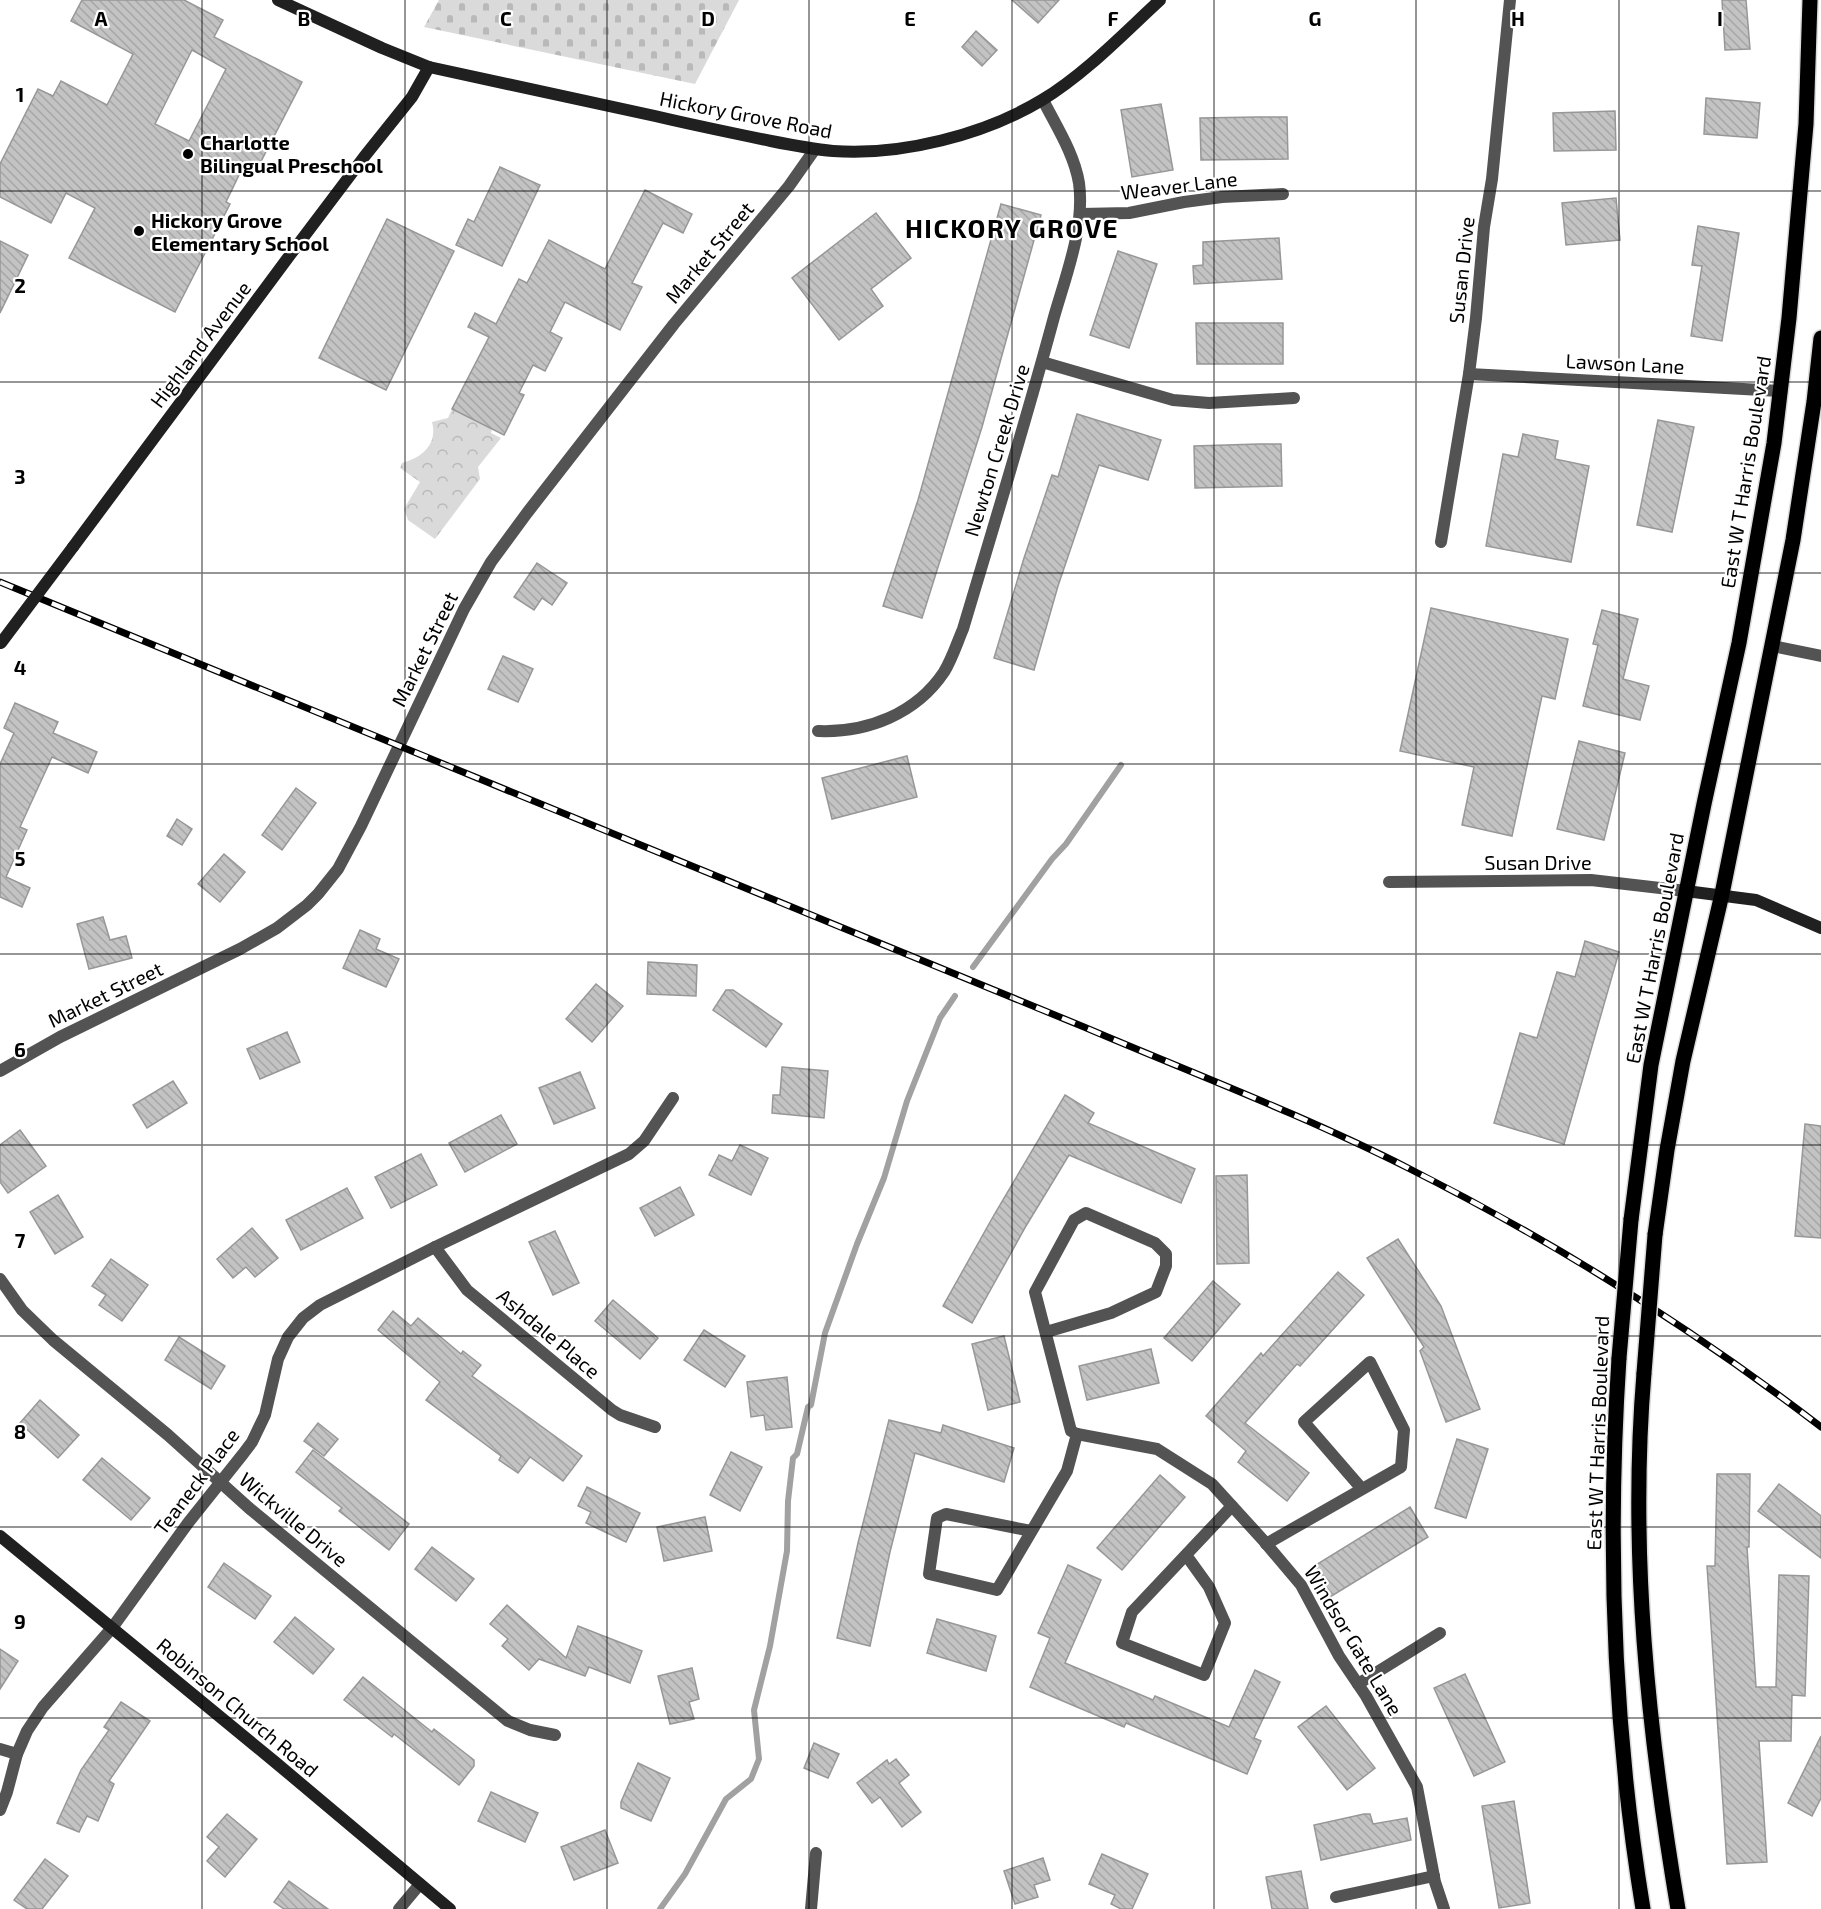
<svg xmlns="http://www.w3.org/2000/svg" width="1821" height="1909" font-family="'Exo 2',sans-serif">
  <defs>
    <pattern id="cemetery-stones" width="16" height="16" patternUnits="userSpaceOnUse" patternTransform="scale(1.5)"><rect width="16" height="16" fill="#dadada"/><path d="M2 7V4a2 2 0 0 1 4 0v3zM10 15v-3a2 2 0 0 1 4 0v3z" fill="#b9b9b9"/></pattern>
    <pattern id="park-crowns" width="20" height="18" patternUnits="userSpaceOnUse" patternTransform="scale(1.5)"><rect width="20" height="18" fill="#dadada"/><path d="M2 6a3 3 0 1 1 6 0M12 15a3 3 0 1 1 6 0" fill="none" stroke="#b9b9b9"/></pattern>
    <pattern id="building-back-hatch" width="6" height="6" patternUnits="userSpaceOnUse" patternTransform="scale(1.5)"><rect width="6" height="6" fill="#c3c3c3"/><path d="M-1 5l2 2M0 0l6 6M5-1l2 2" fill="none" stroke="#a6a6a6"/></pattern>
  </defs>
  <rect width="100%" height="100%" fill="#fff"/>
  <!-- cemetery -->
  <polygon fill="url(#cemetery-stones)" points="439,0 739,0 695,84 424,27"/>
  <!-- park -->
  <path fill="url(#park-crowns)" d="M452,409L492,429L491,433L501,438L478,467L480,479L435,539L408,520L404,509L420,482L400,468L402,463C422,458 438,444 432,422L448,418Z"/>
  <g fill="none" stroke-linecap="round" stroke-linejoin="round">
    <!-- stream -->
    <g stroke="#a1a1a1" stroke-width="6">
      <polyline points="973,967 1052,859 1066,844 1121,765"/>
      <polyline points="660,1909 685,1874 726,1799 751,1779 759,1759 754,1710 770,1646 787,1551 788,1501 793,1458 797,1454 808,1407 811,1405 825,1333 857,1244 884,1178 907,1101 940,1018 955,996"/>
    </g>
  </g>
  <!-- building -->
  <g fill="url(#building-back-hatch)" stroke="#979797" stroke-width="1.5" fill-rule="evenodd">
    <path d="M82,0H184L223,20L214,37L302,82L254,175L242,169L226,202L230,204L175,312L69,258L95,208L66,193L51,223L0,197V164L38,89L53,96L61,81L107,105L133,54L71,21ZM192,50L226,69L189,141L155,124Z"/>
    <polygon points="1012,0 1059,0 1038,23"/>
    <polygon points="1722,0 1746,0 1750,49 1725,50"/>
    <polygon points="976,31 997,50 982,66 962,47"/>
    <polygon points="1706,98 1760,103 1757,138 1704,134"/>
    <polygon points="1161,104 1173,170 1132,177 1121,110"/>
    <polygon points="1615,111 1616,150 1554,151 1553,113"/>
    <polygon points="1257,117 1287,117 1288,159 1201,160 1200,118"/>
    <polygon points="500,167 540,185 502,266 456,245 468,219 474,222"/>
    <polygon points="645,190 692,214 683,233 663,223 632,283 642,287 620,330 565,302 550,332 562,338 545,371 533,365 519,393 524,395 504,435 452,409 489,337 468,327 475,313 496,324 519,279 527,283 549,240 605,269"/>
    <polygon points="1616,198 1620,240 1566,245 1562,203"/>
    <polygon points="1001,204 1041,215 982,427 922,618 883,606 918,500"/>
    <polygon points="876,213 911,258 871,289 883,306 839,340 792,278"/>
    <polygon points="387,219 454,251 386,390 319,358"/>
    <polygon points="1698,226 1739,233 1722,341 1691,336 1702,266 1692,265"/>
    <polygon points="1279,238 1282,279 1194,284 1193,266 1203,265 1203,242"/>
    <polygon points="0,241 28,255 0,313"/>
    <polygon points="1118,251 1157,264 1129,348 1090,335"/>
    <polygon points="1196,323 1283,323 1283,364 1197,364"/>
    <polygon points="1077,414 1161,440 1148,480 1099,465 1058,586 1034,670 994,658 1024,558 1052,475 1058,477"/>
    <polygon points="1658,420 1694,427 1672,532 1637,525"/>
    <polygon points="1523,434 1558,441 1555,459 1589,466 1571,562 1486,546 1503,454 1518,457"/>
    <polygon points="1259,444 1281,444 1282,486 1195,488 1194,446"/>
    <polygon points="537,563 567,583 552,605 542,598 534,610 514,597"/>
    <polygon points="1431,608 1568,639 1555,699 1542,696 1512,836 1462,825 1474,767 1400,751"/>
    <polygon points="1602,610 1638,619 1623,679 1649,686 1640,720 1583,706 1598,645 1593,644"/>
    <polygon points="503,656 533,669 518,702 488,689"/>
    <polygon points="15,703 58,722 53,733 97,752 88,773 52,757 20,827 27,830 6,877 30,888 22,907 0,897 0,764 14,733 4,728"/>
    <polygon points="1579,741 1625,753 1604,840 1557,829"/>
    <polygon points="907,756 917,797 832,819 822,778"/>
    <polygon points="296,788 316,803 282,850 262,835"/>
    <polygon points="177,819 192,829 182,845 167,836"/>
    <polygon points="224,854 245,872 220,902 198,884"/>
    <polygon points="103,917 110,940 126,936 132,958 89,969 77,924"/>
    <polygon points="360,930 380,939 376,949 399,959 386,987 343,968"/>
    <polygon points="1585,941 1619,952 1564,1144 1494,1123 1520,1033 1537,1038 1557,972 1575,977"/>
    <polygon points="648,962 697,965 696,996 647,994"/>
    <polygon points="596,984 623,1006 592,1042 566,1019"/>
    <polygon points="726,990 733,990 782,1024 766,1047 713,1010"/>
    <polygon points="287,1032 300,1062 260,1079 247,1049"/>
    <polygon points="782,1067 828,1071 824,1118 772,1113 773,1095 780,1095"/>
    <polygon points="580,1072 595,1108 554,1124 539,1088"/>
    <polygon points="173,1081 187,1103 147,1128 133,1105"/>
    <polygon points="1065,1095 1094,1113 1088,1123 1195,1169 1181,1203 1069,1155 1026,1226 972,1323 943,1306 994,1215"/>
    <polygon points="501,1115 517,1144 465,1172 449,1143"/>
    <polygon points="1805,1124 1821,1126 1821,1238 1795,1236"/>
    <polygon points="20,1130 46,1166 8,1193 0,1182 0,1145"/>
    <polygon points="740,1145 768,1158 751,1195 709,1175 719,1155 732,1161"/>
    <polygon points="421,1154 437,1185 391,1208 375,1177"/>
    <polygon points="1247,1175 1249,1263 1217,1264 1216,1176"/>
    <polygon points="680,1187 694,1215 655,1236 640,1208"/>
    <polygon points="347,1188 363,1218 301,1250 286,1220"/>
    <polygon points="58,1195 83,1237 55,1254 30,1212"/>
    <polygon points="252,1228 278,1258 255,1277 246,1267 233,1278 217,1259"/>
    <polygon points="555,1231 579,1283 553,1295 529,1242"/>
    <polygon points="1398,1239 1441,1306 1480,1409 1446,1422 1420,1351 1424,1347 1367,1258"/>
    <polygon points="111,1259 148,1285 122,1321 99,1305 106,1295 92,1286"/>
    <polygon points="1338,1272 1364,1295 1300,1366 1297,1364 1245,1423 1309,1473 1287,1501 1238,1462 1246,1451 1206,1416 1261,1353 1263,1356"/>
    <polygon points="1213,1281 1240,1304 1192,1361 1164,1338"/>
    <polygon points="613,1300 658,1338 640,1359 595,1321"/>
    <polygon points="393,1311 411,1326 418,1318 461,1354 463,1351 481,1365 472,1376 582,1456 563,1481 530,1457 518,1473 499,1460 501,1456 426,1400 440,1382 378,1330"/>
    <polygon points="704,1330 745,1356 725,1387 684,1360"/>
    <polygon points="1004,1336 1020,1402 988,1410 972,1344"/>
    <polygon points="179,1337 225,1366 211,1389 165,1360"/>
    <polygon points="1151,1349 1159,1383 1087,1400 1079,1366"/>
    <polygon points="787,1377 792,1427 766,1430 764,1415 751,1417 747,1382"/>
    <polygon points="40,1400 79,1435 58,1458 20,1423"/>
    <polygon points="889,1420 941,1433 943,1425 1014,1448 1004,1482 915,1453 890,1552 870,1646 837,1638 858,1543"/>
    <polygon points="318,1423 338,1439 324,1456 304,1441"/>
    <polygon points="1457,1439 1488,1449 1466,1518 1435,1508"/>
    <polygon points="313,1450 409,1524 389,1550 339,1511 342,1508 296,1472"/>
    <polygon points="731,1452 762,1467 740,1511 710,1495"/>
    <polygon points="102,1458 150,1498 131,1520 83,1480"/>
    <polygon points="1717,1474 1750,1474 1749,1547 1747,1547 1756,1687 1776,1687 1779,1575 1809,1576 1805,1696 1792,1695 1791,1741 1759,1741 1767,1862 1727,1864 1707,1566 1715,1566"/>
    <polygon points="1160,1475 1185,1497 1122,1570 1097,1548"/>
    <polygon points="1779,1484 1821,1516 1821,1558 1758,1511"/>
    <polygon points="587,1487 640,1513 626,1542 586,1523 591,1512 578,1506"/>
    <polygon points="1410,1507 1428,1537 1330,1597 1311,1568"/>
    <polygon points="705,1517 712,1551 664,1561 657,1527"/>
    <polygon points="432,1547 474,1579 456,1601 415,1569"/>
    <polygon points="224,1563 271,1596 255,1619 208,1587"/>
    <polygon points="1068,1565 1101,1580 1065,1663 1153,1700 1155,1696 1229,1727 1255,1670 1280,1682 1254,1738 1261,1741 1247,1774 1126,1723 1124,1727 1030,1687 1050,1638 1038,1633"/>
    <polygon points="507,1605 566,1658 578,1626 642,1651 630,1683 589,1667 585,1676 539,1659 529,1670 502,1646 508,1639 490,1624"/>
    <polygon points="295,1617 334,1649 313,1674 274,1642"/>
    <polygon points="937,1619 996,1636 986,1671 927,1653"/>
    <polygon points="0,1649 18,1661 0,1689"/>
    <polygon points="692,1668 699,1699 689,1702 694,1719 670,1724 658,1676"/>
    <polygon points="1465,1674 1505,1762 1474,1776 1434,1688"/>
    <polygon points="363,1677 432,1732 434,1729 474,1760 474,1766 459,1785 394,1734 392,1737 344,1700"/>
    <polygon points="121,1702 150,1721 109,1781 114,1784 98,1821 87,1816 79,1832 57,1823 81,1770 109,1730 104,1727"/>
    <polygon points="1326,1706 1375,1768 1347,1790 1298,1727"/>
    <polygon points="1821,1736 1821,1798 1812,1816 1788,1803"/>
    <polygon points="814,1743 839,1754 828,1778 804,1768"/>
    <polygon points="896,1759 909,1775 899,1783 921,1812 902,1827 880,1797 872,1803 857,1783 887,1760 889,1764"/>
    <polygon points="638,1763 670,1778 651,1821 621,1808 621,1802"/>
    <polygon points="491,1792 538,1813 525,1842 478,1821"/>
    <polygon points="1514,1801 1530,1903 1499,1908 1482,1806"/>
    <polygon points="227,1814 257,1839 225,1877 207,1861 219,1847 207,1837"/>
    <polygon points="1364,1814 1370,1814 1373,1824 1407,1818 1411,1840 1321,1860 1314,1825"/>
    <polygon points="605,1830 618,1863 574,1880 561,1847"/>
    <polygon points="1102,1854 1148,1874 1132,1909 1121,1909 1111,1904 1115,1895 1089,1884"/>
    <polygon points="1043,1858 1050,1880 1034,1885 1038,1897 1015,1904 1004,1871"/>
    <polygon points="45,1859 68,1876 42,1909 27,1909 14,1900"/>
    <polygon points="1301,1871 1308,1909 1272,1909 1266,1877"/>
    <polygon points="289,1881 328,1909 284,1909 274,1902"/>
  </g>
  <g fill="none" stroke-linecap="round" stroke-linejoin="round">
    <defs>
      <g id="primary">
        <polyline points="1631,1220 1651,1065 1704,804 1739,643 1774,443 1789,318 1806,124 1810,0"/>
        <polyline points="1655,1235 1667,1150 1683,1061 1722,894 1793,540 1814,402 1821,338"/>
        <path d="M1619,1358C1607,1542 1613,1727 1643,1909"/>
        <path d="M1644,1373C1629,1553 1648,1731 1678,1909"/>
      </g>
    </defs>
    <!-- primary casing -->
    <use href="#primary" stroke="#dbdbdb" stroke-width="18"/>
    <!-- street -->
    <g stroke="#535353" stroke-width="12">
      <polyline points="1081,214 1129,213 1184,202 1222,197 1283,194"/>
      <polyline points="1042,362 1173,400 1209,403 1294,398"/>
      <polyline points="1469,374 1780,391"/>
      <polyline points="1441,542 1469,374 1476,318 1484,227 1492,179 1510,0"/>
      <polyline points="1773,646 1821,656"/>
      <path d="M818,731C867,733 916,714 944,672C952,659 957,643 963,629C994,525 1026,421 1054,317C1066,275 1085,227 1079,183C1074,153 1056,126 1043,100"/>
      <polyline points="1389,882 1591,880 1686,891"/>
      <polyline points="0,1071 60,1037 240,949 277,928 307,905 318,894 338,869 361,826 464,609 491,562 527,513 674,324 789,186 815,149"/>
      <polyline points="435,1247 467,1290 612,1410 620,1415 655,1427"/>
      <polyline points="0,1279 22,1310 53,1340 168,1435 249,1508 508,1721 530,1730 555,1735"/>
      <polyline points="1046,1332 1111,1313 1156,1292 1166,1266 1166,1254 1155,1243 1086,1213 1074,1220 1035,1292 1071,1431 1077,1434"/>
      <polyline points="1077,1434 1157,1449 1212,1484 1263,1540 1301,1585 1339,1656 1366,1696 1417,1787 1435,1882 1444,1909"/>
      <polyline points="1031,1531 946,1514 937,1518 929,1574 997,1590 1067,1471 1077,1434"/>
      <polyline points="1266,1544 1401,1467 1404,1430 1370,1362 1304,1422 1362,1489"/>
      <polyline points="1186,1555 1209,1587 1225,1623 1204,1675 1122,1643 1132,1612 1232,1506"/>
      <polyline points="1358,1684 1440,1633"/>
      <polyline points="0,1749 17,1754"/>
      <polyline points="0,1810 7,1792 17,1754 27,1731 43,1707 112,1628 188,1523 243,1454 252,1442 265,1415 278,1359 288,1337 303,1318 320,1305 435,1247 629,1154 644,1141 673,1098"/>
      <polyline points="1336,1897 1434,1876"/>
      <polyline points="399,1909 420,1884"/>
      <polyline points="811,1909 816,1853"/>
    </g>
    <!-- secondary -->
    <g stroke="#202020" stroke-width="12">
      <path d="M278,0L382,48L429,67C504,83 579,100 655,116C693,125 732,133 771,141C791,145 812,149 833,151C901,156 984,135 1042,100C1085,74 1123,34 1160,0"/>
      <polyline points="73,547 290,255 364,157 412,97 429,67"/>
      <polyline points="1686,891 1756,900 1821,928"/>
      <polyline points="0,1536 275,1762 450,1909"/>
    </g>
    <!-- primary -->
    <use href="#primary" stroke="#000" stroke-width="15"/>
    <defs>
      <path id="rail" d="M0,582L1084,1027C1192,1073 1303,1115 1408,1168C1553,1241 1692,1328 1821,1427"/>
    </defs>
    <!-- rail casing -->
    <use href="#rail" stroke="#000" stroke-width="7"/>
    <!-- rail -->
    <use href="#rail" stroke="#fff" stroke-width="4.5" stroke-dasharray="14" stroke-linecap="butt"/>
    <defs>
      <g id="primary-bridge">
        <polyline points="1619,1358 1631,1220"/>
        <polyline points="1644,1373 1655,1235"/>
      </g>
    </defs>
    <!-- primary-bridge casing -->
    <use href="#primary-bridge" stroke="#dbdbdb" stroke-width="18" stroke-linecap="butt"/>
    <!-- secondary-bridge -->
    <polyline stroke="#202020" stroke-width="12" points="1,643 73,547"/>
    <!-- primary-bridge -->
    <use href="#primary-bridge" stroke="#000" stroke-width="15"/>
  </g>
  <!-- grid -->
  <path fill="none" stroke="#000" stroke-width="1.5" stroke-opacity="0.55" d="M202,0V1909M405,0V1909M607,0V1909M809,0V1909M1012,0V1909M1214,0V1909M1416,0V1909M1619,0V1909M0,191H1821M0,382H1821M0,573H1821M0,764H1821M0,954H1821M0,1145H1821M0,1336H1821M0,1527H1821M0,1718H1821"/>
  <!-- markers -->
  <g fill="#000" stroke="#fff" stroke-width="2">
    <circle cx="188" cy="154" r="6"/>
    <circle cx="139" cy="231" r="6"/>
  </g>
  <g text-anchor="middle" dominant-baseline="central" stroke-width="4.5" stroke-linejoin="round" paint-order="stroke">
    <!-- street labels -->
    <g font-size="20" fill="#000" stroke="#fff">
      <text transform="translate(746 114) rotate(11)">Hickory Grove Road</text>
      <text transform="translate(1179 185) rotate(-7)">Weaver Lane</text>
      <text transform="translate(709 252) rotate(-50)">Market Street</text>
      <text transform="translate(1461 270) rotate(-84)">Susan Drive</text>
      <text transform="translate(200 344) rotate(-53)">Highland Avenue</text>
      <text transform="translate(1625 363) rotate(3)">Lawson Lane</text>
      <text transform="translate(996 450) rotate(-73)">Newton Creek Drive</text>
      <text transform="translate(1745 472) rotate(-81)">East W T Harris Boulevard</text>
      <text transform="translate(424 649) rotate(-64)">Market Street</text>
      <text x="1538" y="862">Susan Drive</text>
      <text transform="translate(1654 948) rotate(-79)">East W T Harris Boulevard</text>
      <text transform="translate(105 994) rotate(-26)">Market Street</text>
      <text transform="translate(549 1333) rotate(40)">Ashdale Place</text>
      <text transform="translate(1597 1433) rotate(-88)">East W T Harris Boulevard</text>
      <text transform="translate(196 1481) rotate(-53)">Teaneck Place</text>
      <text transform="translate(294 1519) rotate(40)">Wickville Drive</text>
      <text transform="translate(1354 1640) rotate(59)">Windsor Gate Lane</text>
      <text transform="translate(238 1707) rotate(40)">Robinson Church Road</text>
    </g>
    <!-- poi labels -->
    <g font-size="20" font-weight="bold" fill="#000" stroke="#fff" text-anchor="start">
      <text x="200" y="142">Charlotte<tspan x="200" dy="23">Bilingual Preschool</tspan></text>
      <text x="151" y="220">Hickory Grove<tspan x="151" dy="23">Elementary School</tspan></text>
    </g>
    <!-- district labels -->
    <g font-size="26" font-weight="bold" letter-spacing="1.5" fill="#000" stroke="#fff">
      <text x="1012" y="227">HICKORY GROVE</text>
    </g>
  </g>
  <g font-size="20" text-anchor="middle" font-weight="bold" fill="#000" stroke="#fff" stroke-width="4.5" stroke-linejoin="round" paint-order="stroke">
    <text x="101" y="26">A</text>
    <text x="304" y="26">B</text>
    <text x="506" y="26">C</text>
    <text x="708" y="26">D</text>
    <text x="910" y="26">E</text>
    <text x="1113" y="26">F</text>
    <text x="1315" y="26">G</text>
    <text x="1518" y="26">H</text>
    <text x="1720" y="26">I</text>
    <text x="20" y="102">1</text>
    <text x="20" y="293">2</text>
    <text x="20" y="484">3</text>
    <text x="20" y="675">4</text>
    <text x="20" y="866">5</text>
    <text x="20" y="1057">6</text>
    <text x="20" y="1248">7</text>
    <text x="20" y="1439">8</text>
    <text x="20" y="1629">9</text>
  </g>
</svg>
